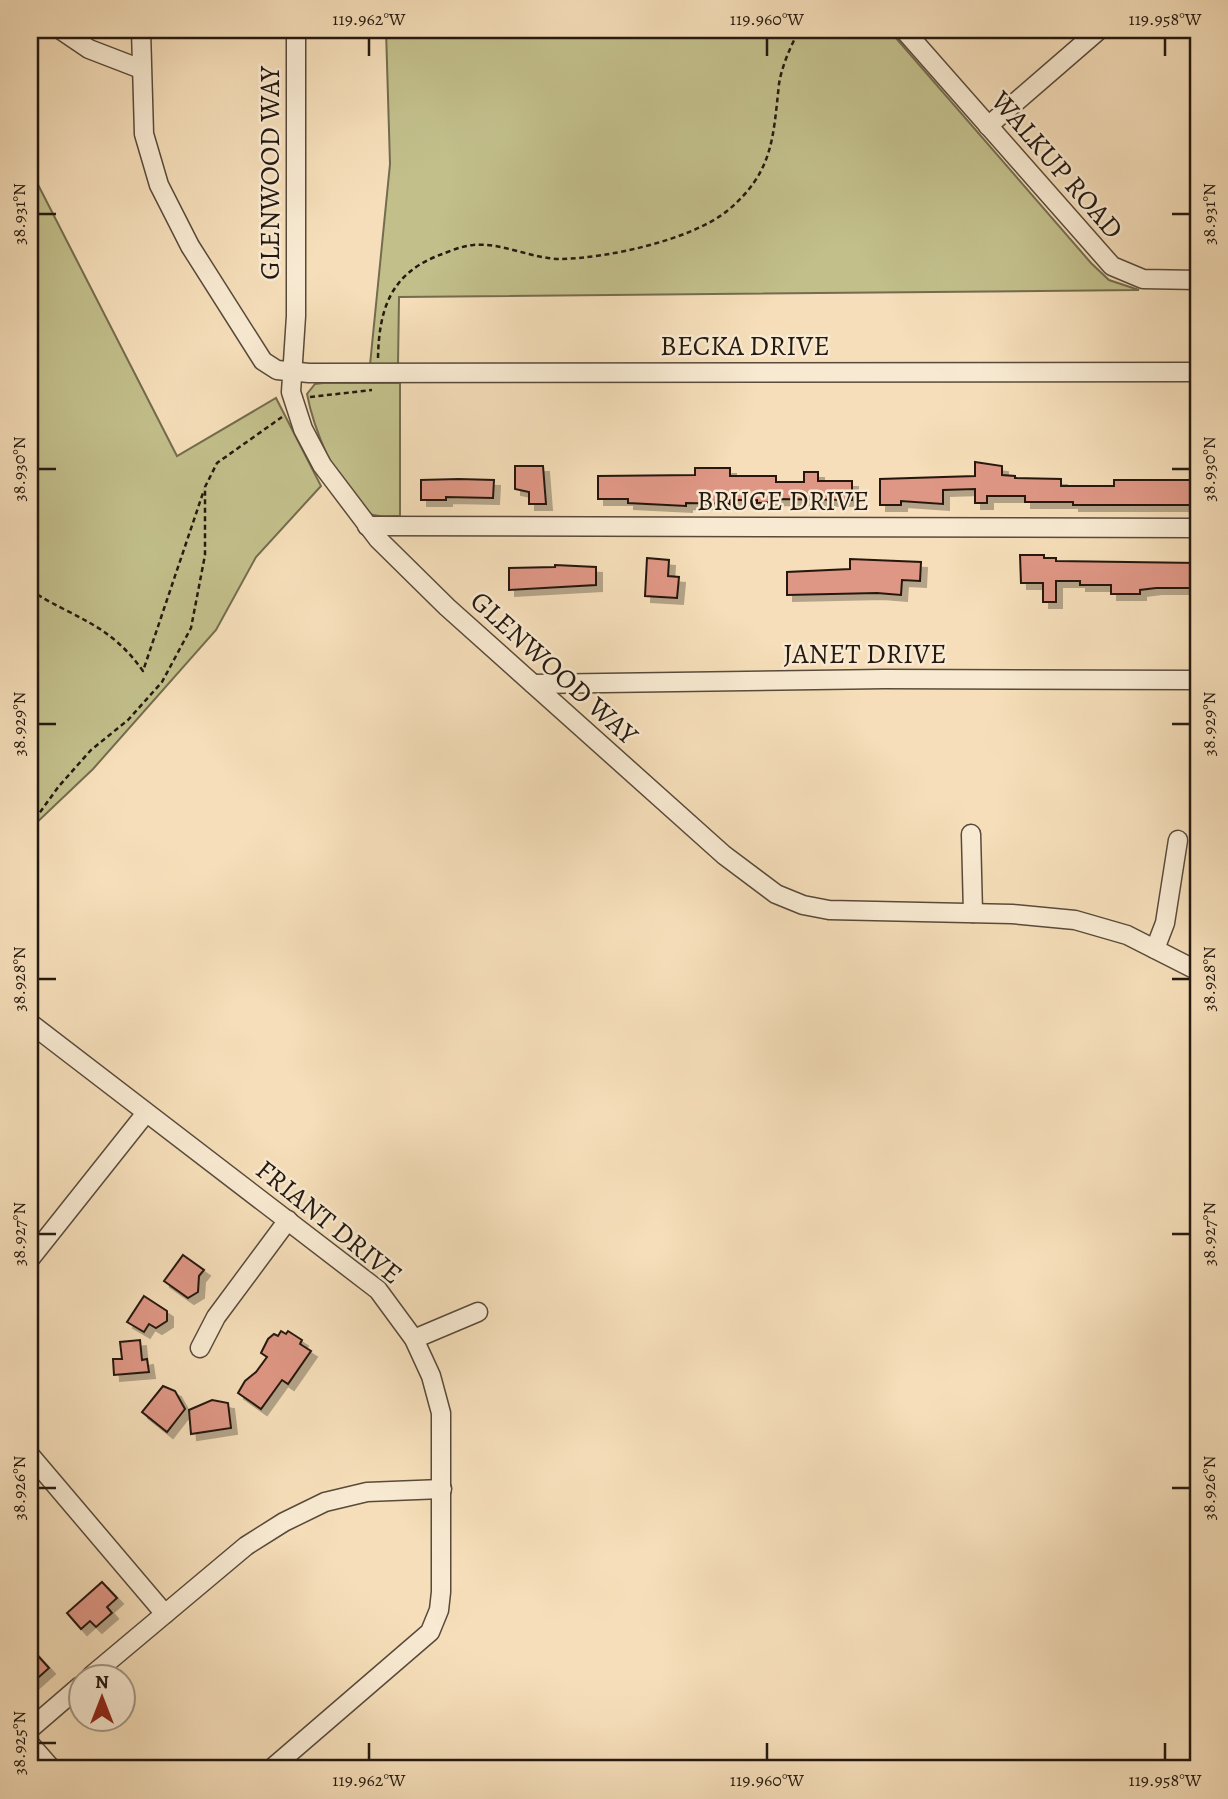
<svg xmlns="http://www.w3.org/2000/svg" width="1228" height="1799" font-family="Alegreya,serif">
  <defs>
    <filter id="shadow"><feDropShadow dx="6" dy="6" stdDeviation="0" flood-color="#0004"/></filter>
  </defs>
  <rect width="100%" height="100%" fill="#f5deb9"/>
  <filter id="stains"><feTurbulence type="fractalNoise" baseFrequency=".00286" numOctaves="4"/><feColorMatrix values="0 0 0 0 .2 0 0 0 0 .09 0 0 0 0 .02 0 0 0 .5 -.17"/></filter>
  <radialGradient id="worn" r=".72"><stop offset=".6" stop-color="#630" stop-opacity="0"/><stop offset="1" stop-color="#630" stop-opacity=".3"/></radialGradient>
  <!-- green -->
  <g fill="#c2bf8b" stroke="#746c4e" stroke-width="2">
    <polygon points="386,30 889,30 1091,263 1109,280 1139,290 399,297 398,365 370,365 390,164"/>
    <polygon points="30,169 177,456 276,398 321,486 256,557 216,630 93,769 30,829"/>
    <path d="M323,383H400V516C388,516 373,518 363,510C337,489 313,426 307,394L315,384Z"/>
  </g>
  <!-- building -->
  <g fill="#df9785" stroke="#251910" stroke-width="2" filter="url(#shadow)">
    <polygon points="975,462 1002,466 1002,475 1015,476 1015,478 1061,479 1061,486 1114,486 1114,480 1198,480 1198,505 1073,505 1073,502 1025,502 1025,496 987,496 987,503 975,503 975,489 943,490 943,504 901,501 901,505 880,505 880,479 975,476"/>
    <polygon points="515,466 543,466 546,504 529,504 529,492 515,489"/>
    <polygon points="695,468 730,468 730,476 776,476 776,482 804,482 804,472 818,472 818,481 852,481 852,500 776,499 776,502 757,503 757,500 730,500 730,504 686,503 686,506 628,503 628,499 598,499 598,476 695,475"/>
    <polygon points="459,479 494,480 493,498 446,497 446,500 421,500 421,480"/>
    <polygon points="1020,555 1044,555 1044,558 1056,558 1056,561 1198,563 1198,588 1156,588 1140,590 1140,594 1111,594 1111,585 1080,585 1080,581 1056,581 1056,602 1043,602 1043,583 1021,583"/>
    <polygon points="647,558 669,560 668,576 679,577 677,598 645,596"/>
    <polygon points="850,559 921,562 920,581 902,580 901,595 877,593 787,595 787,572 850,569"/>
    <polygon points="555,565 596,567 596,585 509,590 509,568 555,567"/>
    <polygon points="183,1255 204,1270 199,1276 198,1292 188,1298 164,1281"/>
    <polygon points="144,1296 167,1311 167,1321 156,1328 149,1324 144,1332 127,1322"/>
    <polygon points="281,1331 286,1334 288,1331 302,1340 300,1344 311,1351 288,1384 282,1380 261,1409 238,1393 245,1381 256,1372 267,1357 261,1353 268,1339 274,1334 278,1336"/>
    <polygon points="140,1340 142,1360 147,1359 149,1372 114,1375 113,1359 122,1359 120,1342"/>
    <polygon points="163,1386 175,1391 185,1409 167,1432 142,1412"/>
    <polygon points="212,1400 228,1403 231,1428 191,1434 189,1410"/>
    <polygon points="102,1582 117,1598 107,1607 112,1613 96,1627 90,1621 81,1629 67,1613"/>
    <polygon points="30,1647 49,1668 30,1685"/>
  </g>
  <g fill="none" stroke-linecap="round" stroke-linejoin="round">
    <defs>
      <g id="minor">
        <polyline points="61,30 89,49 141,69"/>
        <polyline points="141,30 144,134 159,185 190,246 263,361 277,370 309,373 1198,372"/>
        <polyline points="296,30 296,316 291,392 303,429 322,465 378,539 447,607 724,855 776,894 803,905 829,910 1012,914 1075,920 1127,935 1198,971"/>
        <polyline points="904,30 1112,266 1143,279 1198,280"/>
        <polyline points="988,126 1099,30"/>
        <polyline points="367,526 1198,528"/>
        <polyline points="533,684 884,679 1198,680"/>
        <polyline points="971,834 973,913"/>
        <polyline points="1155,949 1165,923 1178,840"/>
        <polyline points="30,1023 378,1290 414,1339 431,1376 441,1413 441,1592 439,1610 430,1632 271,1769"/>
        <polyline points="30,1259 146,1113"/>
        <polyline points="414,1339 478,1312"/>
        <polyline points="200,1348 216,1317 288,1220"/>
        <polyline points="30,1455 165,1614"/>
        <polyline points="91,1676 246,1546 284,1522 325,1502 367,1492 442,1489"/>
        <polyline points="30,1729 80,1686"/>
        <polyline points="30,1744 52,1769"/>
      </g>
    </defs>
    <!-- minor casing -->
    <use href="#minor" stroke="#594a3a" stroke-width="21"/>
    <!-- path -->
    <g stroke="#251910" stroke-width="2.5" stroke-dasharray="5 3.5" stroke-linecap="butt">
      <path d="M378,358C379,310 390,275 437,256C448,252 461,246 473,245C501,242 532,259 561,259C608,258 691,240 727,211C773,173 773,139 779,84C782,65 791,46 799,30"/>
      <polyline points="310,397 372,390"/>
      <path d="M30,590C75,619 109,623 143,671L204,490"/>
      <polyline points="30,826 59,786 91,750 128,720 162,682 191,628 205,555 205,487 217,463 282,417"/>
    </g>
    <!-- minor -->
    <use href="#minor" stroke="#f8ead2" stroke-width="18"/>
  </g>
  <!-- ticks -->
  <path fill="none" stroke="#251910" stroke-width="2.5" d="M369,38V56M767,38V56M1165,38V56M38,214H56M1172,214H1190M38,469H56M1172,469H1190M38,724H56M1172,724H1190M38,979H56M1172,979H1190M38,1234H56M1172,1234H1190M38,1488H56M1172,1488H1190M38,1743H56M369,1743V1760M767,1743V1760M1165,1743V1760"/>
  <g text-anchor="middle" dominant-baseline="central" stroke-width="5" stroke-linejoin="round" paint-order="stroke">
    <!-- street labels -->
    <g font-size="28" fill="#251910" stroke="#f8ead2">
      <text transform="translate(1057 165) rotate(49)">WALKUP ROAD</text>
      <text transform="translate(270 173) rotate(-90)">GLENWOOD WAY</text>
      <text x="745" y="346">BECKA DRIVE</text>
      <text x="783" y="501">BRUCE DRIVE</text>
      <text x="865" y="654">JANET DRIVE</text>
      <text transform="translate(554 668) rotate(42)">GLENWOOD WAY</text>
      <text transform="translate(329 1222) rotate(39)">FRIANT DRIVE</text>
    </g>
  </g>
  <!-- margin -->
  <rect width="1228" height="1799" fill="none" stroke="#f5deb9" stroke-width="77"/>
  <!-- north arrow -->
  <g transform="translate(102 1698)"><circle r="33" fill="#f8ead2" stroke="#a49684" stroke-width="2"/>
  <path d="M0-5L12 26L0 18L-12 26Z" fill="#8f2418"/>
  <text y="-10" font-size="19" font-weight="bold" text-anchor="middle" fill="#251910">N</text>
  </g>
  <rect x="38" y="38" width="1152" height="1722" fill="none" stroke="#251910" stroke-width="2.5"/>
  <g font-size="18" text-anchor="middle" fill="#251910">
    <text x="369" y="25">119.962°W</text>
    <text x="767" y="25">119.960°W</text>
    <text x="1165" y="25">119.958°W</text>
    <text transform="translate(19 214) rotate(-90)" y="6">38.931°N</text>
    <text transform="translate(1209 214) rotate(-90)" y="6">38.931°N</text>
    <text transform="translate(19 469) rotate(-90)" y="6">38.930°N</text>
    <text transform="translate(1209 469) rotate(-90)" y="6">38.930°N</text>
    <text transform="translate(19 724) rotate(-90)" y="6">38.929°N</text>
    <text transform="translate(1209 724) rotate(-90)" y="6">38.929°N</text>
    <text transform="translate(19 979) rotate(-90)" y="6">38.928°N</text>
    <text transform="translate(1209 979) rotate(-90)" y="6">38.928°N</text>
    <text transform="translate(19 1234) rotate(-90)" y="6">38.927°N</text>
    <text transform="translate(1209 1234) rotate(-90)" y="6">38.927°N</text>
    <text transform="translate(19 1488) rotate(-90)" y="6">38.926°N</text>
    <text transform="translate(1209 1488) rotate(-90)" y="6">38.926°N</text>
    <text transform="translate(19 1743) rotate(-90)" y="6">38.925°N</text>
    <text x="369" y="1786">119.962°W</text>
    <text x="767" y="1786">119.960°W</text>
    <text x="1165" y="1786">119.958°W</text>
  </g>
  <rect width="100%" height="100%" filter="url(#stains)"/>
  <rect width="100%" height="100%" fill="url(#worn)"/>
</svg>
